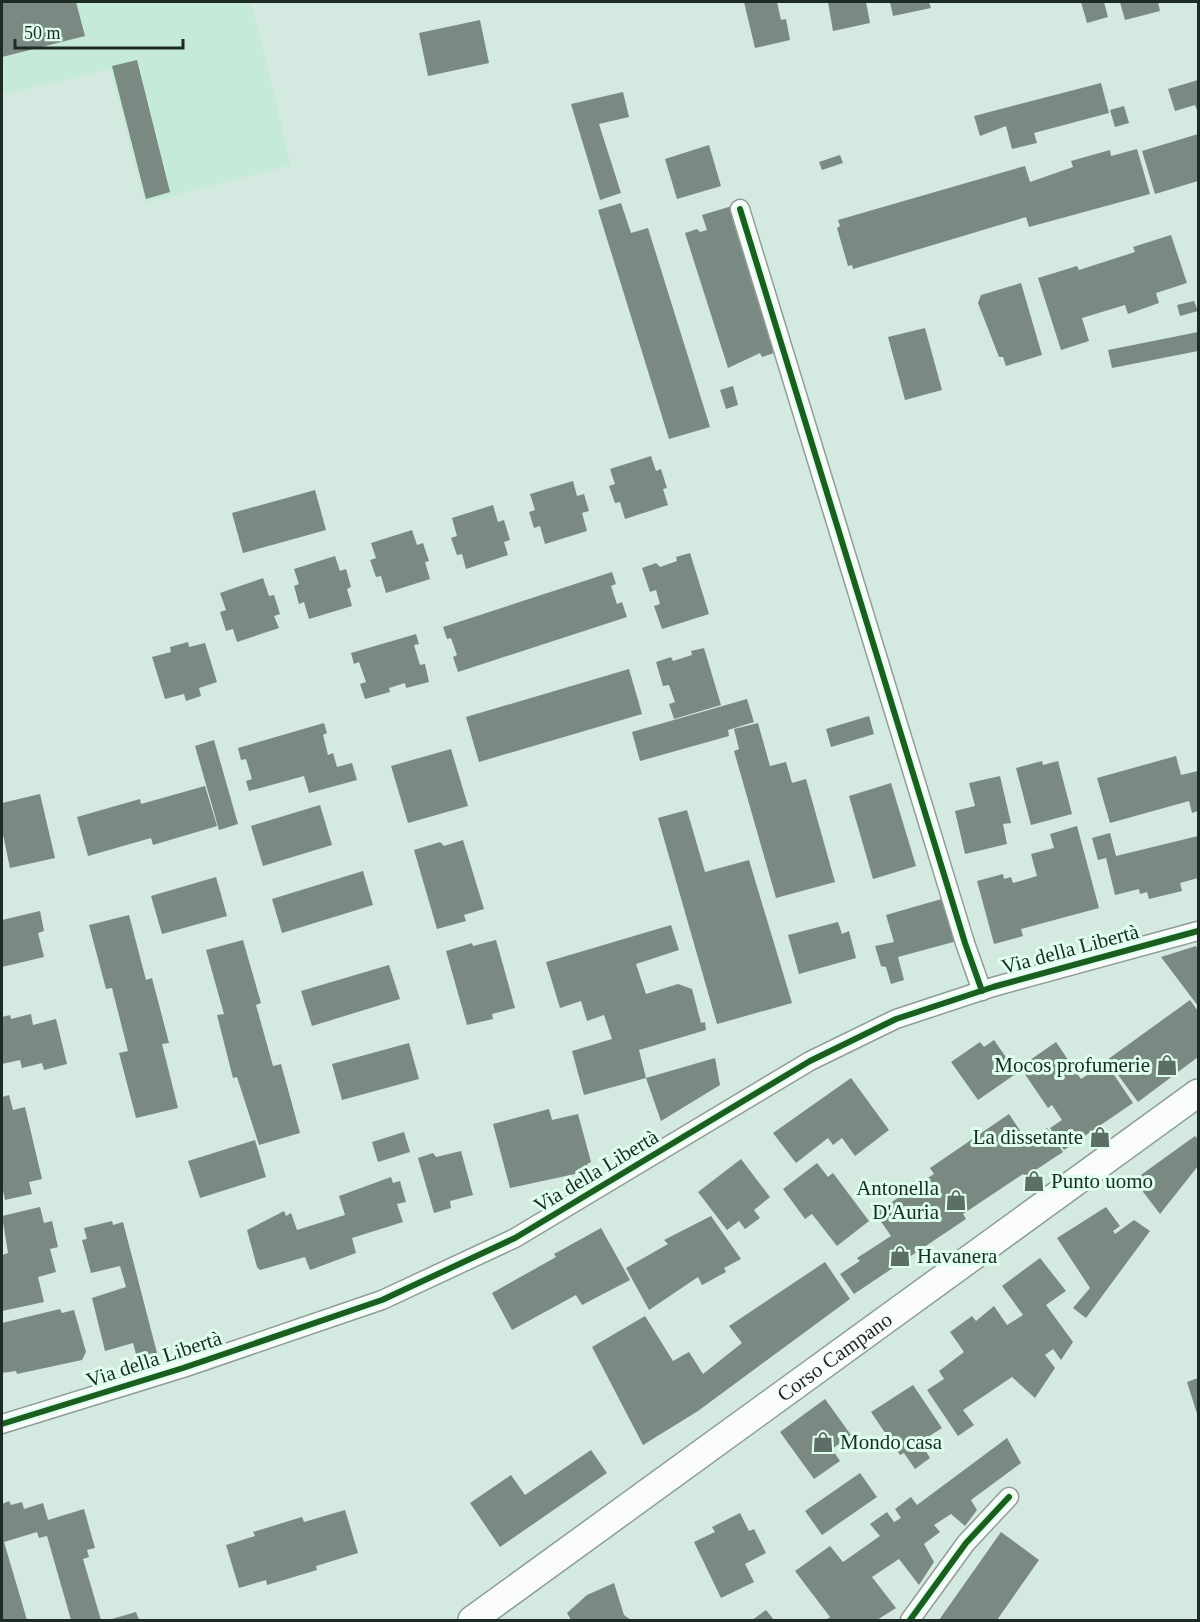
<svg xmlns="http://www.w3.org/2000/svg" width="1200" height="1622" font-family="'Times New Roman',serif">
  <rect width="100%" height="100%" fill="#d4e9df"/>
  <!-- built -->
  <polygon fill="#c6ead8" points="2,2 251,2 291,165 145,203 110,69 2,95"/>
  <!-- building -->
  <g fill="#7a8a83">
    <polygon points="2,2 76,2 85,36 2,57"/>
    <polygon points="744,2 777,2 781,20 786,19 790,40 755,48"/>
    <polygon points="828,2 866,2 870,23 833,31"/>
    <polygon points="890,2 929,2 931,8 893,16"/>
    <polygon points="1081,2 1104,2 1108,17 1087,23"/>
    <polygon points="1120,2 1158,2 1160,11 1125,20"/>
    <polygon points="480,20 489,63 428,76 419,33"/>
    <polygon points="137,60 170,192 146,199 112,66"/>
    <polygon points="1198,80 1198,113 1195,105 1175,111 1168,89"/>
    <polygon points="1101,83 1109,113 1034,133 1037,143 1012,149 1006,126 980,136 974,116"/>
    <polygon points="623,92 629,117 599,124 621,193 600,200 571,104"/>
    <polygon points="1124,106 1129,123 1115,127 1110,110"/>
    <polygon points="1198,134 1198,181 1155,194 1142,151"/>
    <polygon points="709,145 721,186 677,199 665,159"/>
    <polygon points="1137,149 1150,194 1029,227 1026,217 853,269 852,265 848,266 837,228 840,226 838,220 1025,166 1030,182 1073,167 1071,161 1110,150 1111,156"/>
    <polygon points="840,155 843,163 822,170 819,162"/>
    <polygon points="621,203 631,233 648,228 710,427 669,439 598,210"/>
    <polygon points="732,206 735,217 732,218 774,353 762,357 760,353 728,368 685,233 697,229 700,232 707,230 702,215"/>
    <polygon points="1171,235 1187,283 1156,293 1159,303 1128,314 1125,305 1082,318 1089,341 1061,350 1038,278 1077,266 1079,270 1135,252 1133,247"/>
    <polygon points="1021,283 1042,355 1006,366 1003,357 999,357 978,303 981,295"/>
    <polygon points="1194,301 1198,311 1180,316 1177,305"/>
    <polygon points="925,328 942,390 905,400 888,337"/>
    <polygon points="1198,332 1198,351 1112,368 1108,350"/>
    <polygon points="733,386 738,405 726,409 720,390"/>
    <polygon points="651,456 656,471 661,469 667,488 663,489 668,505 625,519 620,502 615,503 609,486 615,484 610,469"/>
    <polygon points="573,481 577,496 584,494 589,511 582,513 587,531 545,544 540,526 534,528 529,512 535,510 530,494"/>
    <polygon points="315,490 326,530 243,553 232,513"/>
    <polygon points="493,505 498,522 504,520 510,540 504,542 508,555 466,569 462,554 457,555 451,538 457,536 452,518"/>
    <polygon points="412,530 417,545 423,543 429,561 425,562 430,579 386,593 381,576 376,577 370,560 376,558 371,543"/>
    <polygon points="690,553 709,614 662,629 654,606 660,604 656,590 650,592 642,568 656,563 660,567 677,561 676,557"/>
    <polygon points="335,556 340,571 346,569 351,587 347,589 352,606 309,619 304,602 299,604 294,586 299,584 294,569"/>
    <polygon points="612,572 616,584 611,586 617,604 622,602 627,617 458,672 453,657 457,655 451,638 447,639 443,627"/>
    <polygon points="263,578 269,596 274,595 280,614 274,616 279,628 237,642 233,629 226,631 220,612 226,610 220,593"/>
    <polygon points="416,634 419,644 414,645 420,665 425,664 429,682 406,688 405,683 389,688 390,692 365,699 360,684 366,682 359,662 354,664 351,653"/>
    <polygon points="188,642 189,647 205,643 217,682 199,688 201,696 186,701 184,694 165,699 152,657 171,652 170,647"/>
    <polygon points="704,648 721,705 674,719 669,704 675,702 669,685 663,686 656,662 671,657 673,661 692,655 691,651"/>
    <polygon points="629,669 642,714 479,762 466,717"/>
    <polygon points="747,699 754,722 728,730 729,736 640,761 632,732"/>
    <polygon points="869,716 874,734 831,747 826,729"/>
    <polygon points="324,723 327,733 323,735 328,755 333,753 337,767 352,763 357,780 309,793 304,776 249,791 246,781 252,779 246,759 241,760 238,748"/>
    <polygon points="758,723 770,766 786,762 792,783 806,779 835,882 776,898 734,751 739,749 734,729"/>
    <polygon points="214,740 238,824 219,830 195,746"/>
    <polygon points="451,749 468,806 408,823 391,766"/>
    <polygon points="1176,756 1181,775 1198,771 1198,811 1192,813 1189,801 1110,823 1097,778"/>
    <polygon points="1042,761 1043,765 1058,761 1072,814 1031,825 1016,768"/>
    <polygon points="1000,776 1011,823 1003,824 1007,844 965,854 955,811 975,806 969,783"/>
    <polygon points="891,783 916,866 873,879 849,796"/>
    <polygon points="205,786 217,826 153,845 151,838 88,856 77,817 140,799 141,804"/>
    <polygon points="40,794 55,858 10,868 2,830 2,803"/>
    <polygon points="320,805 332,845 263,866 251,826"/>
    <polygon points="687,810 705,872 749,860 792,1003 717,1024 658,818"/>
    <polygon points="1077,826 1099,908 1021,929 1023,936 994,944 977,881 1003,874 1004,879 1011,877 1013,883 1037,876 1031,854 1054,848 1050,834"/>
    <polygon points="1110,833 1116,856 1198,836 1198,878 1180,883 1182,891 1149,899 1147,892 1140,894 1139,889 1115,895 1106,858 1098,860 1092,838"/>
    <polygon points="463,840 484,909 464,915 466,921 437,929 414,850 440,842 444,846"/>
    <polygon points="363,871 373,905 282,933 272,899"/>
    <polygon points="216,877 227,916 162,934 151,896"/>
    <polygon points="945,898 957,941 898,957 904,980 891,984 886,967 881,966 875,946 894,942 886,915"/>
    <polygon points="40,911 44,931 38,933 44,957 2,967 2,920"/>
    <polygon points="129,915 146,980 152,978 169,1043 162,1044 178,1108 136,1118 119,1053 128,1051 112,988 106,989 89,925"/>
    <polygon points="838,922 842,934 849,931 856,958 799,974 788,935"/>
    <polygon points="671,925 679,950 636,964 646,994 678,984 692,989 701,1023 705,1022 706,1030 639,1050 646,1078 584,1095 572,1051 612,1039 604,1015 587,1021 581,1001 560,1008 546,962"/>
    <polygon points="243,940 261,1003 256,1005 273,1066 281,1064 300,1133 259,1145 237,1077 233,1078 217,1015 224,1014 206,950"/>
    <polygon points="496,940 515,1008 492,1014 493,1019 467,1025 446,951 472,943 473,946"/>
    <polygon points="1196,946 1198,951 1198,1006 1161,957"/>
    <polygon points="389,965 400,999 312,1026 301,991"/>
    <polygon points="1190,1000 1198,1011 1198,1057 1138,1102 1107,1060"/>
    <polygon points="31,1014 33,1025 56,1019 67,1064 44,1070 42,1063 22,1068 20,1060 2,1064 2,1017 10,1015 11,1019"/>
    <polygon points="994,1040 1017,1073 978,1100 951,1062 980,1042 984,1047"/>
    <polygon points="1056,1042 1081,1079 1106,1063 1133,1103 1064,1150 1050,1128 1062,1120 1052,1105 1048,1108 1020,1067"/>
    <polygon points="409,1043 419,1079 342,1100 332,1064"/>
    <polygon points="715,1058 720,1085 661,1121 646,1078"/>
    <polygon points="851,1078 889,1130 855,1156 842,1138 833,1145 828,1138 796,1163 773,1133"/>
    <polygon points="9,1095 13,1110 25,1107 42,1179 29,1182 32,1194 5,1200 2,1186 2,1097"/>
    <polygon points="549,1109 552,1120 578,1114 591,1162 587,1164 589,1171 510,1188 493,1124"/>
    <polygon points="1009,1114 1027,1141 1047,1128 1063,1152 1025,1177 1023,1174 963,1214 966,1219 854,1294 840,1274 860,1261 857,1258 891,1236 875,1213 934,1174 930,1168"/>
    <polygon points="404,1132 410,1152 378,1162 372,1142"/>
    <polygon points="1195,1136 1198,1139 1198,1166 1160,1214 1134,1180"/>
    <polygon points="255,1140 266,1177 200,1198 188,1161"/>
    <polygon points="461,1151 473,1195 450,1201 451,1208 434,1213 418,1158 433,1153 436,1157"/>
    <polygon points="741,1159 770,1197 754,1210 760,1218 745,1229 739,1221 727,1230 698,1192"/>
    <polygon points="817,1163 828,1177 833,1173 869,1221 837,1246 812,1214 805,1219 783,1189"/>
    <polygon points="391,1177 393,1183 400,1181 406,1202 397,1204 403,1222 352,1238 356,1253 310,1270 305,1257 260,1270 257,1267 247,1230 284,1211 286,1216 291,1213 297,1230 345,1215 339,1196"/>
    <polygon points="40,1207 44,1223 52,1221 58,1247 50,1249 56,1272 38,1277 44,1302 2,1311 2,1255 8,1253 2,1216"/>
    <polygon points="1106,1207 1120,1226 1113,1231 1115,1234 1134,1220 1150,1231 1086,1318 1073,1308 1090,1288 1057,1238"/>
    <polygon points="711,1216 741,1259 724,1268 726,1272 702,1285 698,1277 649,1310 626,1268 668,1244 664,1240"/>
    <polygon points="112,1221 113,1225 123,1222 157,1353 137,1358 133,1343 105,1351 92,1298 126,1287 120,1266 91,1273 82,1240 87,1239 84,1228"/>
    <polygon points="601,1228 630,1280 582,1305 576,1295 512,1330 492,1293 556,1257 554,1254"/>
    <polygon points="1040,1258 1066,1291 1046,1305 1073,1342 1061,1360 1053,1349 1045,1355 1055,1368 1035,1398 1012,1377 963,1410 974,1425 958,1436 927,1390 944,1379 939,1371 964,1352 950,1332 972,1316 976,1321 994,1306 1007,1325 1023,1315 1002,1286"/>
    <polygon points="825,1262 850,1299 698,1411 643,1445 592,1347 645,1316 673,1361 689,1352 703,1374 742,1343 729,1326"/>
    <polygon points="60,1309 62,1313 74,1310 86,1352 82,1360 17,1374 16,1371 2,1373 2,1323"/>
    <polygon points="1198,1378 1198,1417 1187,1382"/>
    <polygon points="913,1385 942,1428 920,1442 930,1458 915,1469 904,1453 900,1455 871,1412"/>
    <polygon points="825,1399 851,1435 832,1449 840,1461 814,1479 780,1432"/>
    <polygon points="1007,1438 1021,1463 971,1500 977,1510 965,1526 951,1514 934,1525 940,1532 924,1544 934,1562 919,1585 899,1559 872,1577 896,1608 877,1620 826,1620 830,1617 795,1571 830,1546 843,1562 880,1536 870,1524 887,1512 894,1522 901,1518 895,1509 911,1497 917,1505"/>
    <polygon points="591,1450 607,1473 500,1547 470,1503 511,1475 525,1495"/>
    <polygon points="860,1473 877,1497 822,1535 805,1511"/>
    <polygon points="9,1501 11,1505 22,1502 24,1509 43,1503 48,1520 84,1509 95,1548 87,1550 89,1557 83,1559 101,1620 71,1620 47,1536 39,1538 37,1532 4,1542 27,1620 2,1620 2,1504"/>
    <polygon points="345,1510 358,1553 316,1566 317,1570 267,1585 266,1580 239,1588 226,1545 255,1536 253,1532 302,1517 304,1522"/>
    <polygon points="740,1513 749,1531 754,1529 766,1553 745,1564 754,1582 721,1598 694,1542 715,1532 712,1527"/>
    <polygon points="1001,1532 1039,1560 997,1620 939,1620"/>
    <polygon points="614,1583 624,1615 631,1620 571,1620 567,1613 587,1595"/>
    <polygon points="766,1610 774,1620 752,1620"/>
    <polygon points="136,1612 139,1620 108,1620"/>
  </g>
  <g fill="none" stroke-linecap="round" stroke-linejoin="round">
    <defs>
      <g id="minor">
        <polyline points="740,209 965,943 982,991"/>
        <polyline points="2,1424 183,1368 382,1300 515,1238 810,1061 896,1019 993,987 1198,931"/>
        <polyline points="910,1620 966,1543 1009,1497"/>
      </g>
      <g id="secondary">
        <path id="s1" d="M472,1620L1198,1093"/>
      </g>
    </defs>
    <!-- minor casing -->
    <use href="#minor" stroke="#8e9e96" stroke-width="21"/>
    <!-- secondary casing -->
    <use href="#secondary" stroke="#8e9e96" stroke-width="30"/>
    <!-- minor -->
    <use href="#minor" stroke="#f9fcfa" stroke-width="18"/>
    <!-- secondary -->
    <use href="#secondary" stroke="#f9fcfa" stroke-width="27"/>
    <defs>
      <g id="cycleway">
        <polyline points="740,209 965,943 982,991"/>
        <polyline points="2,1424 183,1368 382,1300 515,1238 810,1061 896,1019 993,987 1198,931"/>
        <polyline points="910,1620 966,1543 1009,1497"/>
      </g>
    </defs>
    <!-- cycleway casing -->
    <use href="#cycleway" stroke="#defeee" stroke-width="10"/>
    <!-- cycleway -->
    <use href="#cycleway" stroke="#1b5e20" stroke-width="6"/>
  </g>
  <!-- icons -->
  <defs>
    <symbol id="shop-bare" viewBox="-9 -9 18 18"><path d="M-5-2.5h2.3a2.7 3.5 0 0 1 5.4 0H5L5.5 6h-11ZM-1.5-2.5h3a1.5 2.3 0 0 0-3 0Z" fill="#5c6e65" stroke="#defeee" stroke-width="2.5" paint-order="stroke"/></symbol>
  </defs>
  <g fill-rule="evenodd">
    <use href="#shop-bare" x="1152" y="1050" width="30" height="30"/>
    <use href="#shop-bare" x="1085" y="1122" width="30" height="30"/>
    <use href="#shop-bare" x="1019" y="1166" width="30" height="30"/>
    <use href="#shop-bare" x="941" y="1185" width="30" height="30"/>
    <use href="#shop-bare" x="885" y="1241" width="30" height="30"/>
    <use href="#shop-bare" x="808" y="1427" width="30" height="30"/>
  </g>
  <g text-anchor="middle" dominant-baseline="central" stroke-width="6" stroke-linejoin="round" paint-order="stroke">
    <!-- street labels -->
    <g font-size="21" fill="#1c2b24" stroke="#defeee">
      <text transform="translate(1070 949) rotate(-15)">Via della Libertà</text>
      <text transform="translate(596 1171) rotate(-31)">Via della Libertà</text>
      <text stroke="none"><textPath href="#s1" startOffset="448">Corso Campano</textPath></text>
      <text transform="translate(154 1359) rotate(-18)">Via della Libertà</text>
    </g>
    <!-- poi labels -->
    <g font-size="21" fill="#1c2b24" stroke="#defeee" text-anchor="end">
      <text x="1150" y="1065">Mocos profumerie</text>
      <text x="1083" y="1137">La dissetante</text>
      <text x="1051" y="1181" text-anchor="start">Punto uomo</text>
      <text x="939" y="1188">Antonella<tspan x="939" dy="24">D'Auria</tspan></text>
      <text x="917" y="1256" text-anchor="start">Havanera</text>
      <text x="840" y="1442" text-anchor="start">Mondo casa</text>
    </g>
  </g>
  <!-- border -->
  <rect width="1200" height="1622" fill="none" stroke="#1c2b24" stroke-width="6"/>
  <!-- scale -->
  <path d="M15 39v9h168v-9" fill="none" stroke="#1c2b24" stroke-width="3"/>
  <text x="24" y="39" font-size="18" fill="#1c2b24" stroke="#defeee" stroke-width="4.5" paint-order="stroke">50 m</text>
</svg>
